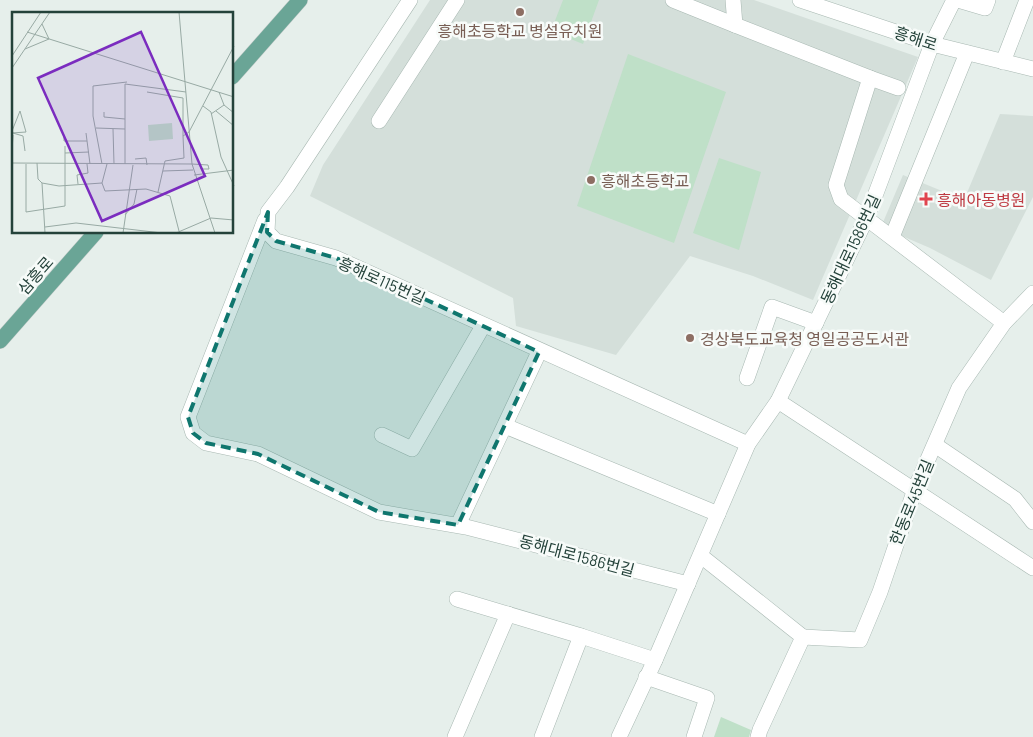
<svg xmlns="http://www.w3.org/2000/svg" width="1033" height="737" font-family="Barlow,'Noto Sans KR',sans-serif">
  <rect width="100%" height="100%" fill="#e6efeb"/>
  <!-- built -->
  <g fill="#d4dfda">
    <polygon points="430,0 754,0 918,57 813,300 753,276 690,256 616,355 516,326 513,298 310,196 323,165"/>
    <polygon points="1000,114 1033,116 1033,197 991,280 930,248 881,227 903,175 964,200"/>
  </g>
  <!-- green -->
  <g fill="#bfe0c8">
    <polygon points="563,0 599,0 583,44 551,31"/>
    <polygon points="628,54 726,92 674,243 577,206"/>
    <polygon points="719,158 761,172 739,250 693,233"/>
    <polygon points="721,717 751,730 749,737 714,737"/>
  </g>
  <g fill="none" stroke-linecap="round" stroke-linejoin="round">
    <defs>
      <g id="minor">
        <polyline points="410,0 287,187 268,212 267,232 276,241 336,258 748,444"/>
        <polyline points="673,0 735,25"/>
        <polyline points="733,0 735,25 870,78 836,185 841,199 1004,323"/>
        <polyline points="800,0 932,44 1033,69"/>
        <polyline points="958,0 985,8 988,0"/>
        <polyline points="1003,62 1027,0"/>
        <polyline points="870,78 898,88"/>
        <polyline points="379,121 457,0"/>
        <polyline points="265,220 188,417 193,433 206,443 258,454 379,512 466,527 688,584"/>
        <polyline points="892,237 967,53"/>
        <polyline points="747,378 772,307 816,323"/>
        <polyline points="778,401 1033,568"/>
        <polyline points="505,426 718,514"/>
        <polyline points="382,435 412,449 483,326"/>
        <polyline points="935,445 1015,499 1033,522"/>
        <polyline points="458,525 539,352"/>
        <polyline points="701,556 803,637 760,730 758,737"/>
        <polyline points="457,599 581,636 655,660"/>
        <polyline points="803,637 860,640 880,592 915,489 959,388 1004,323 1033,293"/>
        <polyline points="646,677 707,698 694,737"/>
        <polyline points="455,737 508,614"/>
        <polyline points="542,737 581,636"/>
        <polyline points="619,737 655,660 748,444 778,401 867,217 932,44 954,0"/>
      </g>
      <g id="major">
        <polyline points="232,77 300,0"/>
        <polyline points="0,341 96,232"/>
      </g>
    </defs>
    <!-- minor casing -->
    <use href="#minor" stroke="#a8b8b2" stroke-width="16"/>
    <!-- major casing -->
    <use href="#major" stroke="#c2cac8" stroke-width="16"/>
    <!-- minor -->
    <use href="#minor" stroke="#fff" stroke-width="15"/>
    <!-- major -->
    <use href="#major" stroke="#6aa596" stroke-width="15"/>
  </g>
  <!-- marked area -->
  <path fill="#0f766e" fill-opacity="0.2" stroke="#0f766e" stroke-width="4" stroke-dasharray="10 6" stroke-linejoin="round" d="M268,212L267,232L276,241L336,258L539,352L458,525L379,512L258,454L206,443L193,433L188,417Z"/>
  <!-- markers -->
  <g fill="#8d6e63" stroke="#f7fbf9" stroke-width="2">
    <circle cx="520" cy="12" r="5"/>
    <circle cx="591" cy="180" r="5"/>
    <circle cx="690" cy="338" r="5"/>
  </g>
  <path fill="#e0444e" stroke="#f7fbf9" stroke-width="2" d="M923.5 191.5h5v5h5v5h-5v5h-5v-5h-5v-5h5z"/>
  <g text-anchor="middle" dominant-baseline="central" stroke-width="5" stroke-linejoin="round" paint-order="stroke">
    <!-- education labels -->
    <g font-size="16" fill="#785e54" stroke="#f7fbf9" text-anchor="start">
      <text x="520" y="30" text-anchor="middle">흥해초등학교 병설유치원</text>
      <text x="601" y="180">흥해초등학교</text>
      <text x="700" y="338">경상북도교육청 영일공공도서관</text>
    </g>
    <!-- street labels -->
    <g font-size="16" fill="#24423a" stroke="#f7fbf9">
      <text transform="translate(916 38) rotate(18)">흥해로</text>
      <text transform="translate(850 249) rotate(-65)">동해대로1586번길</text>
      <text transform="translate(35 275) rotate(-49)">삼흥로</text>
      <text transform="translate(382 280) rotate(24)">흥해로115번길</text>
      <text transform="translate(911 502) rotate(-68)">한동로45번길</text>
      <text transform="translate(577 555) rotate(15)">동해대로1586번길</text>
    </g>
    <!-- health labels -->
    <g font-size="16" fill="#be3a42" stroke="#f7fbf9" text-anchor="start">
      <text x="937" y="199">흥해아동병원</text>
    </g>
  </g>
  <!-- overview -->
  <g transform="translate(12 12)">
    <rect width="221" height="221" fill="#e6efeb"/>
    <path d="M160,111L161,127L137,129L136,113Z" fill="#bfe0c8"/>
    <path fill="none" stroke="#98aaa4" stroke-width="1" d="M167,0L180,152L203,221M15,20L222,85M13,37L37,27L30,12M0,44L29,0M0,56L38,0M135,80L171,86V124M207,80L212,93L222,101M191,94L199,100L209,145L222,174M204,99L222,114M92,100V105L113,107M199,102L212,93M84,116L113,117M101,117L102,152M0,119L8,99M0,121L14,120L8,99M1,121L11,124L13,139M74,121L78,152M52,123V129H75M0,139L1,123M53,141L77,140M123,147L134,146L135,153M0,151L180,152L196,153L197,157H189L188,153M25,151L26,167L30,171M14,152V200L53,194V134M90,152L81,104V74L115,70M113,152V72L174,80M151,159L181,158M182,163L222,158M30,171L47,174L90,171L95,152M30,171L33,221M90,171L93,179L134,177L158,184L167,219M66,172L65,163L76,161L75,152M146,180L153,149L172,146L171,124L177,120L222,34M113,203L122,192L125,177M33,215L64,211L150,221M111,221L121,153M164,221L199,206L222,208"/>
    <path fill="#7b2cbf" fill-opacity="0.15" stroke="#7b2cbf" stroke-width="2.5" d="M129,20L193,164L90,209L26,66Z"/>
    <rect width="221" height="221" fill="none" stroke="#24423a" stroke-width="2.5"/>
  </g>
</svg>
